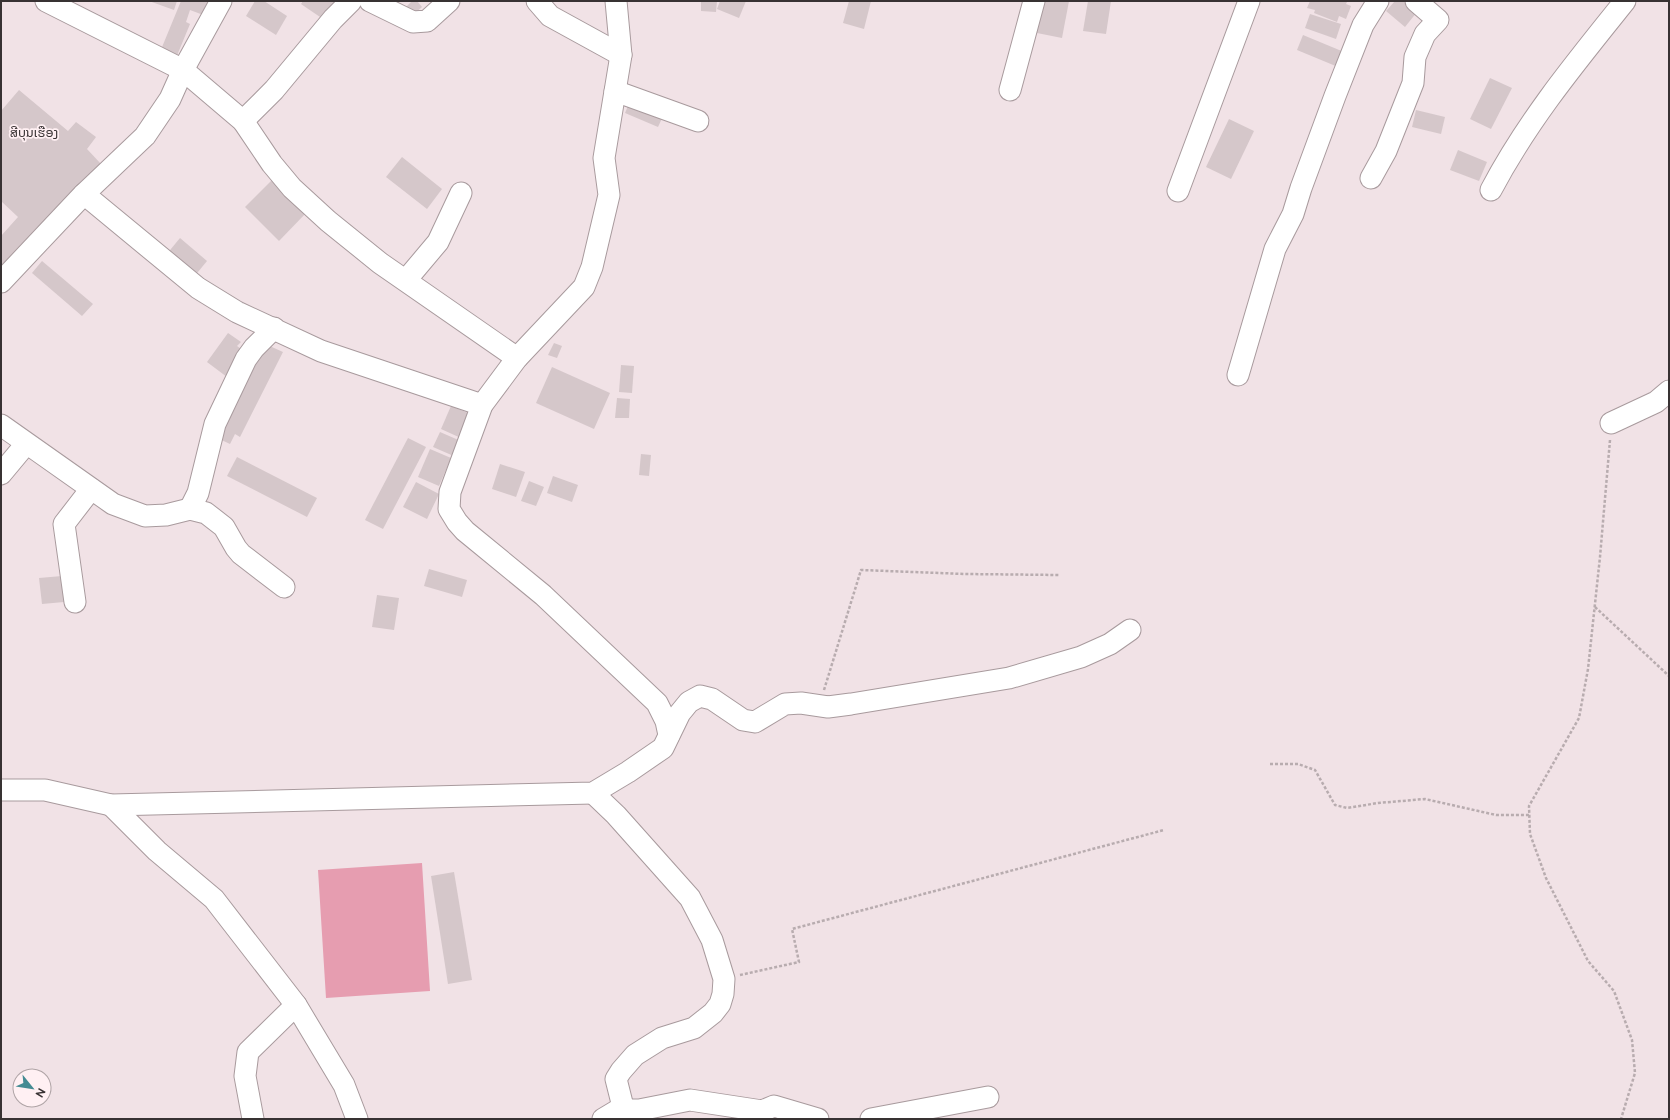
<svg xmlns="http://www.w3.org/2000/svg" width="1670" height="1120" font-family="Raleway,'Noto Sans Lao',sans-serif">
  <rect width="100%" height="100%" fill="#f1e2e6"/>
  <!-- green -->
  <polygon fill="#e69db0" points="422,863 430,991 326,998 318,870"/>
  <!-- building -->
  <g fill="#d5c7ca">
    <polygon points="149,1 177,1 174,10"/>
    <polygon points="181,1 206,1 211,3 206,16 190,10 186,22 190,24 176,58 160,52"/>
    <polygon points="255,1 264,1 287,16 276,35 246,16"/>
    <polygon points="303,1 335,1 323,19 301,4"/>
    <polygon points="412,1 417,1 422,7 413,15 406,7"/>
    <polygon points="701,1 717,1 716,12 701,11"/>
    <polygon points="720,1 746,1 739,18 717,9"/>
    <polygon points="849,1 871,1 864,29 843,23"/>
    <polygon points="1039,1 1069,1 1062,38 1032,32"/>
    <polygon points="1088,1 1111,1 1106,34 1083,31"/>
    <polygon points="1310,1 1345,1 1347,2 1346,4 1351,6 1346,19 1339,16 1337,22 1314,13 1315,10 1307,8"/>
    <polygon points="1395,1 1403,1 1417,12 1405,27 1386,11"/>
    <polygon points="1310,14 1341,24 1336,39 1305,28"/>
    <polygon points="1303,35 1344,52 1338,67 1297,50"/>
    <polygon points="1490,78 1512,88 1491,129 1470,119"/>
    <polygon points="19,90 68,131 76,122 96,137 87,149 101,164 1,270 1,236 18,217 1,201 1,111"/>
    <polygon points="630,101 664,114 658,127 625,113"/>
    <polygon points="1416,110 1445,117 1441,134 1412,127"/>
    <polygon points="1229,119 1254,131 1231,179 1206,167"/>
    <polygon points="1458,150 1487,162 1479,181 1450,170"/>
    <polygon points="402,157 442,189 427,209 386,177"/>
    <polygon points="273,179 307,212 279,241 245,207"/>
    <polygon points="180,238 207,261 193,278 166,255"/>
    <polygon points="42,261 93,304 82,316 32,273"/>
    <polygon points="228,333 241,342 237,346 244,351 227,377 207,362"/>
    <polygon points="263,343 283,352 240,437 235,434 230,444 215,437"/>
    <polygon points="554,343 562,346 557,358 548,355"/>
    <polygon points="621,365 634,366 632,393 619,392"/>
    <polygon points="552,367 610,393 594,429 536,403"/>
    <polygon points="617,398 630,399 629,418 615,418"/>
    <polygon points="451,406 473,415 463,439 441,429"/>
    <polygon points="440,432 463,442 456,457 433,447"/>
    <polygon points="408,438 426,447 383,529 365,520"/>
    <polygon points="430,449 451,458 439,486 418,477"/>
    <polygon points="641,454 651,455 649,476 639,475"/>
    <polygon points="237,457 317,498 307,517 227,476"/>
    <polygon points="500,464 525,472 516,497 492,489"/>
    <polygon points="553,476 578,485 572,502 547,493"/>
    <polygon points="529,481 544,487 536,506 521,501"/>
    <polygon points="416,482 439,494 427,519 403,507"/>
    <polygon points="429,569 467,580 462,597 424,586"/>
    <polygon points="62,576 64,602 42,604 39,578"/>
    <polygon points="377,595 399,598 394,630 372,627"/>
    <polygon points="454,872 472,980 448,984 431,876"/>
  </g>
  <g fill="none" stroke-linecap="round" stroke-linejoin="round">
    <defs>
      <g id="minor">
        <polyline points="46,1 183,70 243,121 272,164 292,188 328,221 380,263 517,358"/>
        <polyline points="370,1 413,22 427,21 449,1"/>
        <polyline points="537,1 550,16 621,55"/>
        <polyline points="616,1 621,55 604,158 609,195 592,267 584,287 517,358 482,405 450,492 449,509 457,522 465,531 543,595 657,703 666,721 669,735"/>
        <polyline points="1010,90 1034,1"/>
        <polyline points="615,91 698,121"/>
        <polyline points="243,121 274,90 333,19 351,1"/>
        <polyline points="1371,178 1386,151 1413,83 1415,57 1425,34 1438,20 1416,1"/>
        <path d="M1491,190C1528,120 1576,62 1625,1"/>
        <polyline points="1178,191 1249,1"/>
        <polyline points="84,194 198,288 237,312 321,351 482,405"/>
        <polyline points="406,280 438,242 461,193"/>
        <polyline points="1,282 84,194 145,136 170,99 183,70 221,1"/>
        <polyline points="1238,375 1275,249 1293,214 1301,188 1335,96 1363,25 1378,1"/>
        <polyline points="1611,423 1656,402 1669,391"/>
        <polyline points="1,425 113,504 145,516 166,515 190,509 206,513 224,527 236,548 241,554 284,587"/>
        <polyline points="1,474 26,444"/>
        <polyline points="190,509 198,493 215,424 246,359 254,348 274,328"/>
        <polyline points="75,602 64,524 91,489"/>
        <polyline points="1,790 45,790 111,805 593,793 628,772 663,748 680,713 689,702 700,696 712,699 743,720 755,722 785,704 801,703 828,707 851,704 1009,678 1081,657 1110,644 1130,630"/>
        <polyline points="593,793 616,815 690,898 712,940 724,979 723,994 720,1004 713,1013 694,1028 662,1038 635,1055 621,1071 616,1079 623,1107"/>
        <polyline points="111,805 157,851 214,899 296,1005 344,1085 357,1119"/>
        <polyline points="253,1119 245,1076 248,1052 296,1005"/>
        <polyline points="603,1119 623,1107 630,1110 639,1110 690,1100 762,1111 774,1106 818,1119"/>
        <polyline points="871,1119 988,1097"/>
      </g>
    </defs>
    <!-- minor casing -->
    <use href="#minor" stroke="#a89a9d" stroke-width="23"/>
    <!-- path -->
    <g stroke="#b8acaf" stroke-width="2.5" stroke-dasharray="3 2" stroke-linecap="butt">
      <polyline points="1610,440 1600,557 1588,669 1579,718 1529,806 1530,834 1546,878 1588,961 1614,991 1632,1040 1635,1073 1621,1119"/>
      <polyline points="1595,607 1669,676"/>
      <polyline points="824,690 861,570 965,574 1060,575"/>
      <polyline points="1270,764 1298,764 1315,770 1335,805 1347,808 1378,803 1425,799 1496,815 1529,815"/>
      <polyline points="740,975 799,962 792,929 1164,830"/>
    </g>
    <!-- minor -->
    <use href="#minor" stroke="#fff" stroke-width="21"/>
  </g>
  <g text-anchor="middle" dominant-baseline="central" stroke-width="3.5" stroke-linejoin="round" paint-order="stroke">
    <!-- quarter labels -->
    <g font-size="13" fill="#383233" stroke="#fff0f3">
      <text x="34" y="132">ສີບຸນເຮືອງ</text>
    </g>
  </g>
  <!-- border -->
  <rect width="1670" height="1120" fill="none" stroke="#383233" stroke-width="4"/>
  <!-- north arrow -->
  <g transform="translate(32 1088) rotate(120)"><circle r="19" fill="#fff0f3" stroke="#afa4a6"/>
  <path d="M0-3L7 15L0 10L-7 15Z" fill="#448b93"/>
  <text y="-6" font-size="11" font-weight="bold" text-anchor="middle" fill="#383233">N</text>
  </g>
</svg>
